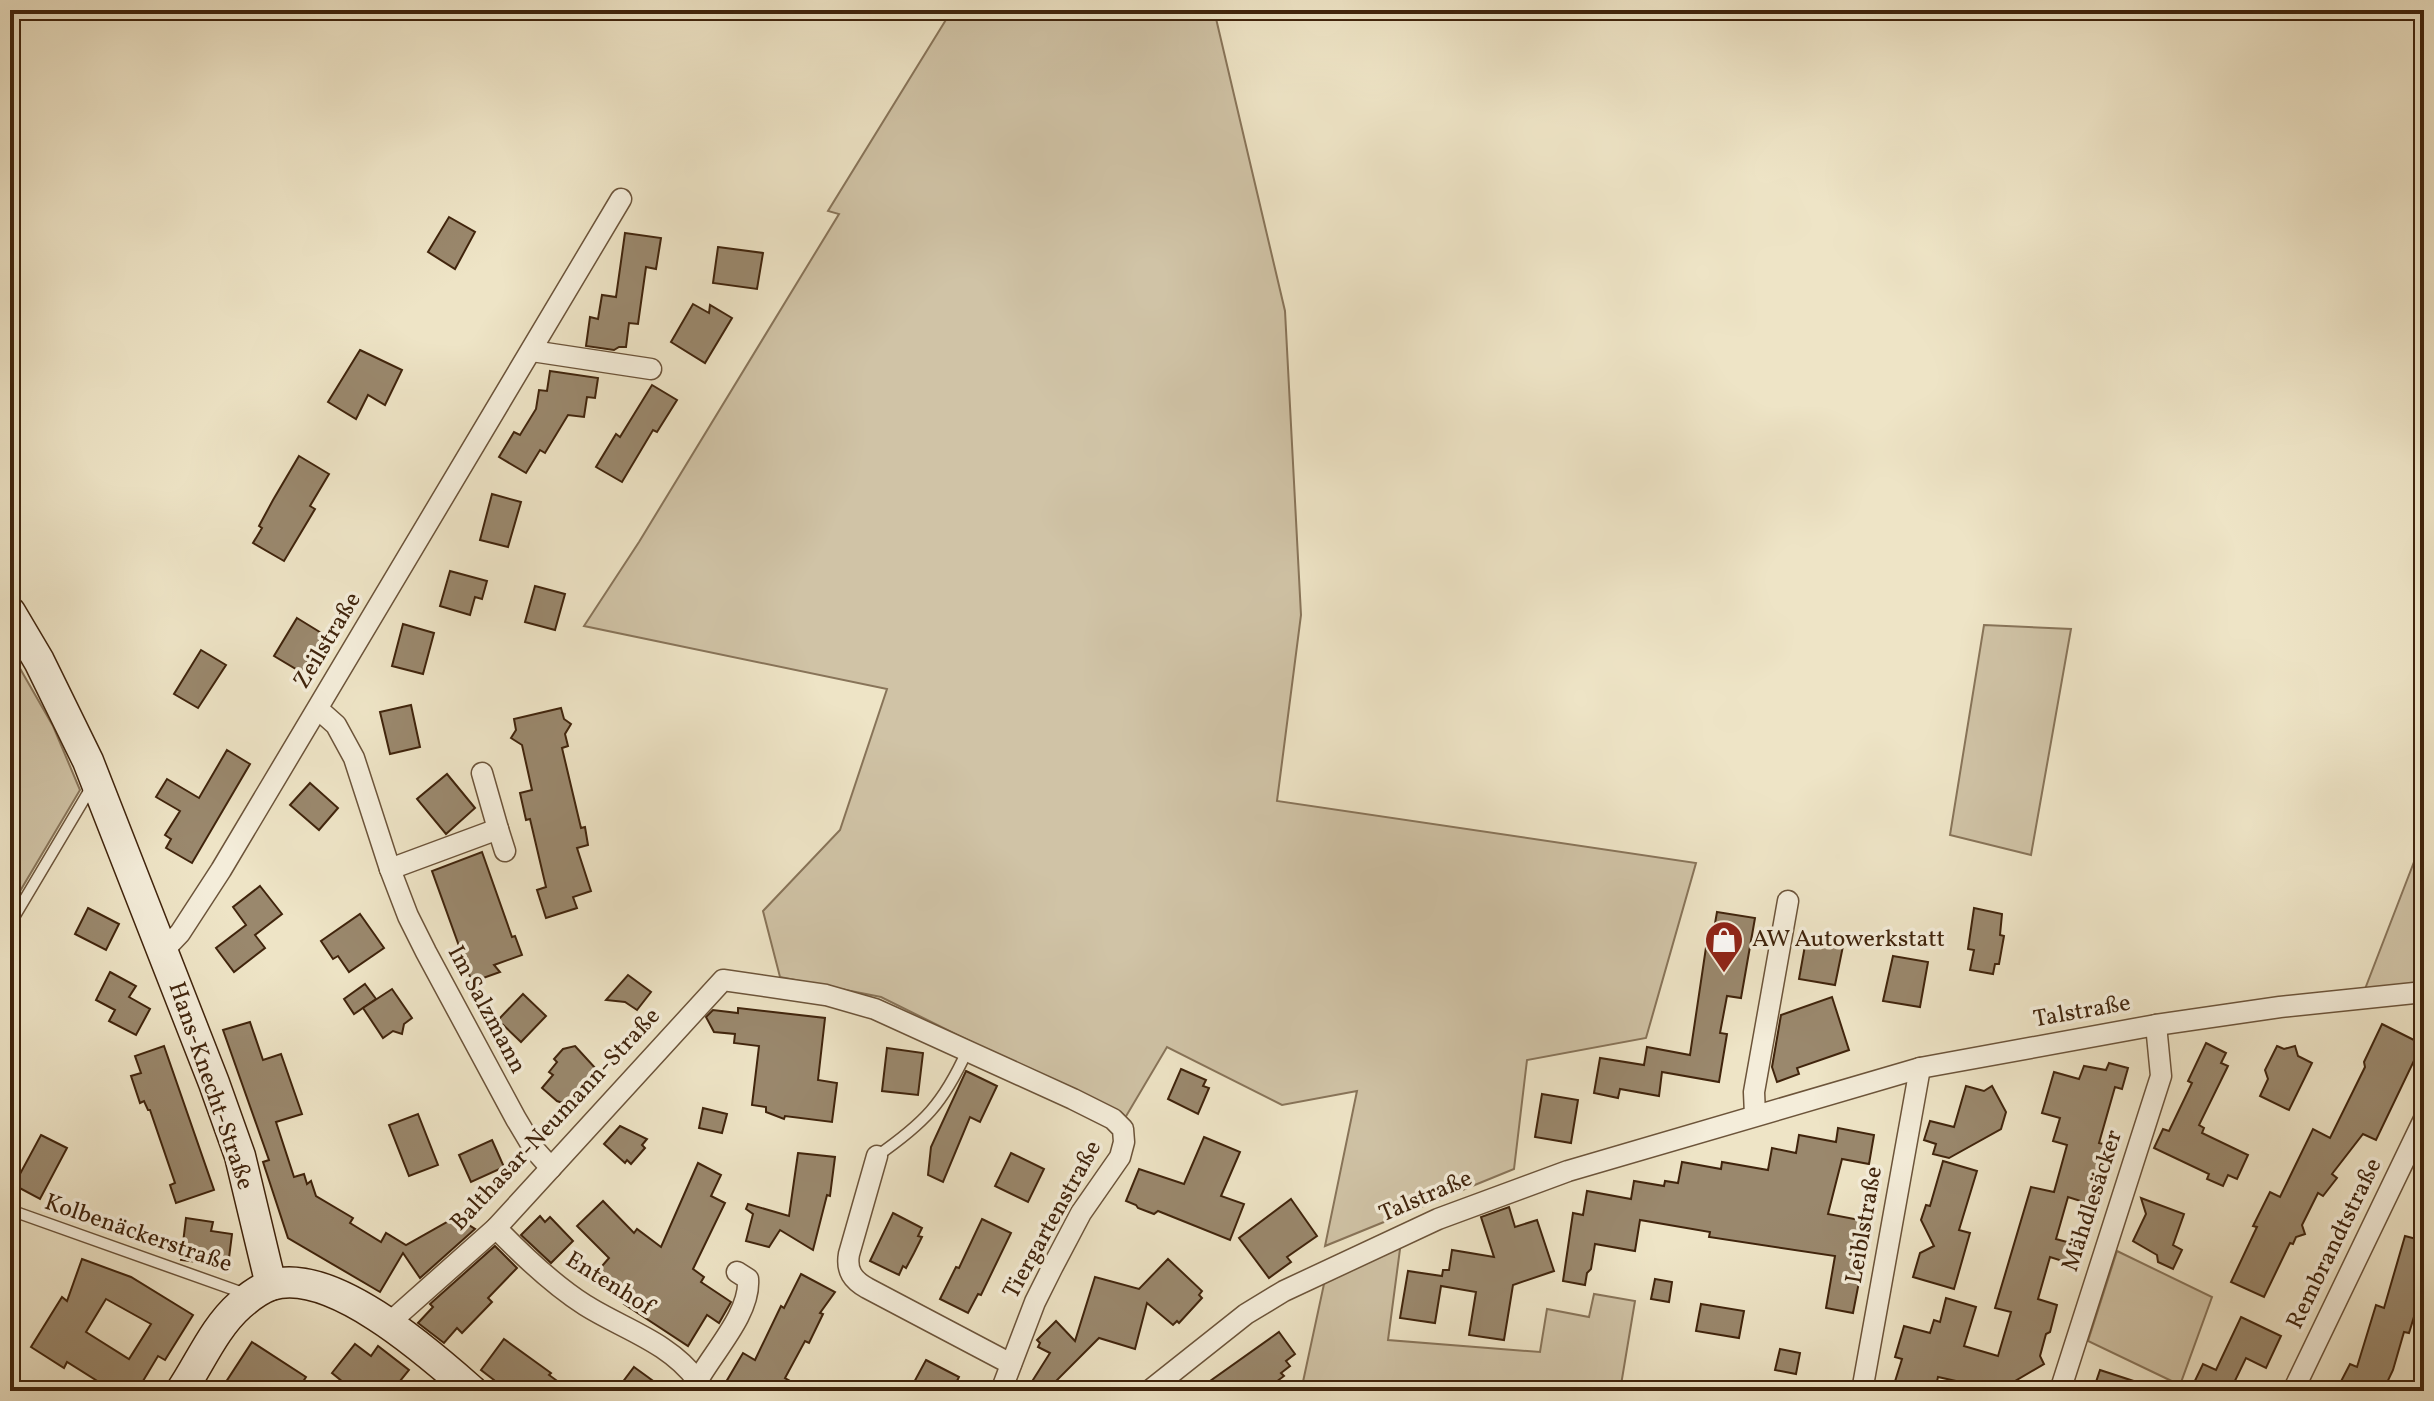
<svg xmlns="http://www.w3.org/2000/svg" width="2434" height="1401" font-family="Vollkorn,serif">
  <rect width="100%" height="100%" fill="#eee4c6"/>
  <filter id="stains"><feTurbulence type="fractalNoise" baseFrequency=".0025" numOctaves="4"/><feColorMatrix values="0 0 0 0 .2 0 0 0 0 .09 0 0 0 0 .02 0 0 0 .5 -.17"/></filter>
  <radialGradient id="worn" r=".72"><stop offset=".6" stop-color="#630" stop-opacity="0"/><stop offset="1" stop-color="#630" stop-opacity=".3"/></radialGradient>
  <!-- green -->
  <g fill="#d0c3a6" stroke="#887459" stroke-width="2">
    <polygon points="952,10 1214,10 1285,311 1301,615 1277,801 1696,863 1646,1038 1527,1060 1514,1169 1325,1246 1357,1091 1282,1105 1167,1047 1125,1118 881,997 780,977 763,911 840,830 887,689 584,626 639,542 839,214 828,211"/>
    <polygon points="1984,625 2071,629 2031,855 1950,835"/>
    <polygon points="10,651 53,726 80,790 10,908"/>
    <polygon points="2424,836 2424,982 2365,989"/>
    <polygon points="1402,1234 1388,1340 1540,1352 1547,1309 1589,1317 1594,1294 1635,1301 1620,1391 1301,1391 1327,1270"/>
    <polygon points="2117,1251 2212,1297 2180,1385 2088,1341"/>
  </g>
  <!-- building -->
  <g fill="#9a886d" stroke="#40240c" stroke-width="2" fill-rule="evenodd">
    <polygon points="449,217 475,232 455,269 428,252"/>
    <polygon points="625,233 661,238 656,269 646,267 638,324 629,323 626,347 619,347 614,350 586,346 590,317 598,319 602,295 616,297"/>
    <polygon points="718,247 763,253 757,289 713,283"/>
    <polygon points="693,304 709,313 710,305 732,318 705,363 671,342"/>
    <polygon points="360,350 402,370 385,405 368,395 356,419 328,402"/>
    <polygon points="550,371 598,378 595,398 587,397 584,417 568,415 545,453 540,450 526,473 499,457 514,432 520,435 536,409 539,390 547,391"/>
    <polygon points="652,385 677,400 657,432 653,430 622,482 596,467 616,434 620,437"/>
    <polygon points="299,456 329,474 310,506 315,509 284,561 253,543 262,528 259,526 273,500"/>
    <polygon points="492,494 521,502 508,547 480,540"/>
    <polygon points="450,571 487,581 482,599 475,597 470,615 440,606"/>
    <polygon points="535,586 565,594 555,630 525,622"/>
    <polygon points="297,618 323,634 301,672 274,656"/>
    <polygon points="403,624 434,633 423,674 392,666"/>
    <polygon points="201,650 226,665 198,708 174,694"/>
    <polygon points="411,705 420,747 390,754 380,712"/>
    <polygon points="561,708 564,719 571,724 565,734 568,746 562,748 581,828 585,827 588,845 577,848 591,891 573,897 577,908 546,918 537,890 546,887 530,819 526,820 520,793 532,790 522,745 511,738 516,730 514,719"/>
    <polygon points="227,750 250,764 192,863 166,848 171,839 165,835 180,811 156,797 167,779 199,798"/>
    <polygon points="447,774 475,808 446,834 417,799"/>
    <polygon points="310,783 338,808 319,830 290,805"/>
    <polygon points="482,852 512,937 515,936 522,955 494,965 500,972 472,982 432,871"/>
    <polygon points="260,886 282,914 255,935 265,948 234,972 216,948 246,925 233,907"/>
    <polygon points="88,908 119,924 106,950 75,934"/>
    <polygon points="1974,908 2002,914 2000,935 2004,936 1999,964 1995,964 1993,974 1970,970 1974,950 1968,949"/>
    <polygon points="1717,912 1755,918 1741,998 1727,996 1720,1033 1727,1034 1719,1082 1662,1072 1659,1096 1620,1089 1618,1098 1594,1093 1600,1058 1644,1065 1647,1047 1690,1055 1708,934 1713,935"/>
    <polygon points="360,914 384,948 349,972 338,956 333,959 321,941"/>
    <polygon points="1806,940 1843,946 1835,985 1799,979"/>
    <polygon points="1893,956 1928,962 1920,1007 1883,1001"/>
    <polygon points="110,972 136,986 129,997 150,1009 136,1035 109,1021 115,1010 96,1000"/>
    <polygon points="628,975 651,992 637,1010 625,1002 606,1000"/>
    <polygon points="365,984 376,999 354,1014 344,999"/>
    <polygon points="392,989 412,1018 404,1024 402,1034 393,1031 383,1038 363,1008"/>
    <polygon points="523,994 546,1016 521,1042 498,1020"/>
    <polygon points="1832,997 1849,1050 1797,1068 1799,1074 1777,1082 1772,1067 1781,1015"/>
    <polygon points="738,1008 825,1018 818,1080 837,1083 832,1122 785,1116 784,1119 766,1112 766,1107 752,1105 759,1046 734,1043 735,1034 714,1032 706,1017 713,1010 738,1013"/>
    <polygon points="250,1022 263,1060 281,1054 302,1114 276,1122 294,1177 304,1174 307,1184 311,1181 316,1196 353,1218 350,1223 381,1242 386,1233 406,1245 456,1217 475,1229 420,1278 403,1253 380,1292 288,1238 263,1162 269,1160 223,1030"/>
    <polygon points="2382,1024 2422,1044 2376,1140 2363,1134 2332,1174 2337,1178 2323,1196 2318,1193 2302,1225 2305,1234 2296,1237 2293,1244 2290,1243 2264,1297 2231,1282 2257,1227 2253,1226 2270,1192 2280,1197 2313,1129 2330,1138 2365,1067 2364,1062"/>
    <polygon points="2206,1043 2226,1053 2221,1063 2228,1066 2199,1125 2204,1128 2202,1133 2248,1155 2237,1179 2228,1175 2223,1186 2207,1179 2209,1174 2154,1148 2163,1129 2169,1131 2192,1083 2188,1081"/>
    <polygon points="164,1046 214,1190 176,1203 170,1185 175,1183 150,1110 148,1110 144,1101 140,1103 131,1076 141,1073 135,1056"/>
    <polygon points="575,1046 597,1070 583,1085 587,1088 571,1106 557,1101 542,1088 553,1075 549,1072 557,1062 554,1059 563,1049"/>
    <polygon points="2277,1046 2284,1049 2295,1046 2298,1056 2312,1063 2289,1110 2260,1096 2268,1079 2265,1070"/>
    <polygon points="887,1048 923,1053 918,1095 882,1091"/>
    <polygon points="2109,1063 2128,1068 2122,1089 2115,1087 2099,1143 2107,1145 2090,1204 2068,1197 2056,1239 2078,1245 2072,1264 2050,1257 2038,1299 2057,1305 2050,1332 2046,1334 2040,1356 2044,1364 1998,1391 1972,1391 1974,1385 1938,1377 1936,1386 1931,1384 1929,1391 1892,1391 1902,1359 1895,1357 1904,1326 1930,1333 1934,1320 1940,1322 1946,1298 1976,1307 1964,1346 1998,1356 2011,1312 1995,1308 2031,1187 2054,1192 2067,1145 2053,1141 2060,1118 2042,1113 2054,1072 2079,1079 2084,1066 2106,1070"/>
    <polygon points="1181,1069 1206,1080 1203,1086 1209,1088 1198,1114 1168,1099"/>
    <polygon points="966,1071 997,1086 980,1122 970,1117 943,1182 928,1175 931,1147"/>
    <polygon points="1966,1086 1984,1091 1992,1086 2006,1112 2001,1129 1949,1158 1933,1154 1936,1144 1924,1140 1930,1121 1954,1127"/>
    <polygon points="1542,1094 1578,1100 1571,1143 1535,1137"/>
    <polygon points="703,1108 727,1114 722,1133 699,1128"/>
    <polygon points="418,1114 438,1165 409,1176 389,1125"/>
    <polygon points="620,1126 647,1139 642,1145 645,1148 631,1164 627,1160 625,1163 604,1144"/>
    <polygon points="1838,1128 1874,1135 1869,1164 1842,1159 1828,1214 1865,1221 1857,1260 1863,1261 1853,1313 1826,1308 1835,1256 1709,1237 1710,1232 1640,1220 1635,1251 1595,1244 1591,1269 1587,1273 1585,1285 1563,1281 1573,1213 1583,1215 1587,1191 1631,1199 1634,1181 1664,1186 1665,1181 1678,1183 1682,1162 1721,1169 1722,1162 1768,1170 1772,1148 1796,1153 1799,1135 1836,1142"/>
    <polygon points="41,1135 67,1148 40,1199 14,1185"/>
    <polygon points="1204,1137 1240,1152 1221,1196 1244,1204 1230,1240 1158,1211 1154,1214 1138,1208 1136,1205 1126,1201 1139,1169 1184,1184"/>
    <polygon points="492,1140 504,1167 471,1182 459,1155"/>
    <polygon points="798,1153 835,1157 830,1196 827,1195 813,1250 780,1230 769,1247 746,1241 753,1214 746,1209 748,1204 789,1216"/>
    <polygon points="1011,1153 1044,1169 1028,1202 995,1186"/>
    <polygon points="1943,1161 1977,1171 1959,1230 1970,1233 1954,1289 1913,1277 1920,1253 1934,1246 1921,1220 1926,1205 1930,1206"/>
    <polygon points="698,1163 721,1175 711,1196 725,1203 693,1269 704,1277 701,1282 731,1302 719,1323 707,1315 688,1346 624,1304 629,1296 596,1273 609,1258 577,1226 603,1201 634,1233 637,1229 661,1247"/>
    <polygon points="2141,1198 2184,1214 2173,1245 2182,1250 2173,1269 2158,1262 2157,1255 2133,1241 2146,1214"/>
    <polygon points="1291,1199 1317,1236 1287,1257 1291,1262 1269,1278 1239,1238"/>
    <polygon points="1509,1207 1515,1227 1537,1220 1554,1271 1513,1285 1504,1340 1469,1335 1476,1292 1441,1286 1435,1323 1400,1318 1408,1271 1442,1276 1443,1270 1449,1270 1452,1250 1494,1257 1481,1217"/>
    <polygon points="893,1213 922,1228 918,1236 922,1237 914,1253 906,1268 903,1266 899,1275 870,1261"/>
    <polygon points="540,1216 545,1222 550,1217 573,1241 551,1263 521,1235"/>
    <polygon points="186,1218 213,1222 211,1231 232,1234 228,1266 181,1260"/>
    <polygon points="982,1219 1011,1233 981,1295 978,1294 968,1313 940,1299 956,1267 959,1268"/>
    <polygon points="2405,1236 2424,1241 2424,1284 2409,1333 2404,1332 2393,1370 2383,1391 2336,1391 2350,1364 2357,1367 2376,1305 2384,1308"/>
    <polygon points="495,1246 517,1268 488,1298 492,1302 462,1333 457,1328 444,1343 418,1323 433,1307 430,1304"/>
    <path d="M82,1259L131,1277L193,1315L165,1360L158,1356L137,1391H96L102,1384L67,1362L64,1368L31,1347L62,1297L67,1301ZM106,1299L151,1324L129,1359L86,1332Z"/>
    <polygon points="1168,1259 1202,1291 1199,1295 1202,1298 1179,1323 1177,1321 1173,1325 1147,1303 1135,1349 1099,1338 1057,1380 1074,1391 1026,1391 1050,1353 1038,1347 1040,1343 1037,1340 1056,1321 1075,1341 1095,1277 1139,1289"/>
    <polygon points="801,1274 835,1292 820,1313 823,1314 809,1343 805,1341 785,1378 808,1391 742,1391 726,1382 743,1353 755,1360 781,1306 784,1308"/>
    <polygon points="1655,1279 1672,1282 1669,1302 1651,1299"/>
    <polygon points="1701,1304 1744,1311 1739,1338 1696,1331"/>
    <polygon points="2241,1317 2281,1336 2266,1368 2246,1358 2230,1391 2190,1391 2203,1364 2216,1370"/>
    <polygon points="1279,1332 1295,1354 1286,1361 1290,1366 1281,1373 1284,1376 1264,1391 1196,1391"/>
    <polygon points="504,1339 551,1373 549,1375 571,1391 490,1391 494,1380 481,1370"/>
    <polygon points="252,1342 306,1377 297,1391 220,1391"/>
    <polygon points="355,1344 371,1356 378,1346 409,1370 392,1391 354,1391 332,1373"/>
    <polygon points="1780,1349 1800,1353 1796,1374 1775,1370"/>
    <polygon points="926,1360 959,1377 952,1391 923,1391 912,1386"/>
    <polygon points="634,1367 667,1391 616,1391"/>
    <polygon points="2100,1370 2152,1387 2151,1391 2093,1391"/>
  </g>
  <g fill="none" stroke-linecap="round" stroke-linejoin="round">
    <defs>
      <g id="lane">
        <polyline points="10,924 92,786"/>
        <path d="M877,1156C924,1123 943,1104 967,1051"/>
        <polyline points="10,1210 246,1294"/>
      </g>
      <g id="street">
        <polyline points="532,351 651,369"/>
        <polyline points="318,709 336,725 354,758 390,869 408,916 426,952 516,1119 534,1149 551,1168"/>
        <polyline points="498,829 505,851"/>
        <polyline points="390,869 498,829 482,773"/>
        <polyline points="162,952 180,933 221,870 621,199"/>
        <polyline points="1755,1115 1754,1092 1788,901"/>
        <path d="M877,1156L849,1254C846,1271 853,1280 867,1288L1011,1364"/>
        <path d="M496,1228C523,1256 552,1284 585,1305C623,1329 669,1342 697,1380"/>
        <polyline points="389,1323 496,1228 723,980 826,995 875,1009 1073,1099 1113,1119 1123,1129 1124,1142 1120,1157 1081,1213 1052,1268 1035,1302 1001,1391"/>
        <path d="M692,1391C707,1358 751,1316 748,1279L737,1272"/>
        <polyline points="1149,1391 1246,1314 1284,1291 1438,1219 1568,1171 1920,1068 2156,1025 2280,1007 2424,992"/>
        <polyline points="1862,1391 1920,1068"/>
        <polyline points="2060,1391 2161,1076 2156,1025"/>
        <polyline points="2293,1391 2424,1119"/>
      </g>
      <g id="secondary">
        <polyline points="10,612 39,661 88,761 214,1083 240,1156 271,1285"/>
        <path d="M181,1391C200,1363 214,1328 240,1305C249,1297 260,1289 271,1285C332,1266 431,1355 472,1391"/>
      </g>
    </defs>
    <!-- lane casing -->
    <use href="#lane" stroke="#6c543a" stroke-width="13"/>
    <!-- street casing -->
    <use href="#street" stroke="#6c543a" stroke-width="23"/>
    <!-- secondary casing -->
    <use href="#secondary" stroke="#40240c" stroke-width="33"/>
    <!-- lane -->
    <use href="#lane" stroke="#f4edda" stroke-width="10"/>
    <!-- street -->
    <use href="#street" stroke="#f4edda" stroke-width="20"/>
    <!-- secondary -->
    <use href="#secondary" stroke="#f4edda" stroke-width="30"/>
  </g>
  <!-- icons -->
  <defs>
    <symbol id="shop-pin" viewBox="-11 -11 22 30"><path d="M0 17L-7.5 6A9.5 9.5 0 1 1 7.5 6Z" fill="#8f2418" stroke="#f4edda"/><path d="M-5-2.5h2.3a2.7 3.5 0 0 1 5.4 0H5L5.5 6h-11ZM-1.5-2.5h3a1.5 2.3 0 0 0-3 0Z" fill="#fff"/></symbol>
  </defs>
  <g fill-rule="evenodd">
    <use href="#shop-pin" x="1702" y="918" width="44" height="60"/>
  </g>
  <g text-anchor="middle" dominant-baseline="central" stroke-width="7" stroke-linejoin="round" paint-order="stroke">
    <!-- street labels -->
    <g font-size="24" fill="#40240c" stroke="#f4edda">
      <text transform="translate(328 641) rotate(-59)">Zeilstraße</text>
      <text transform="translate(486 1010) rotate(62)">Im Salzmann</text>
      <text transform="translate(2082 1012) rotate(-10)">Talstraße</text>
      <text transform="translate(210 1086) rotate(71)">Hans-Knecht-Straße</text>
      <text transform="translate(556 1120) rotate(-47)">Balthasar-Neumann-Straße</text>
      <text transform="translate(1426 1197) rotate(-23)">Talstraße</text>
      <text transform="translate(2093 1201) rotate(-72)">Mähdlesäcker</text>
      <text transform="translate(1053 1220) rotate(-61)">Tiergartenstraße</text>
      <text transform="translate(1865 1225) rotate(-80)">Leiblstraße</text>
      <text transform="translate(138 1234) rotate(19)">Kolbenäckerstraße</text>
      <text transform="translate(2335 1244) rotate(-64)">Rembrandtstraße</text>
      <text transform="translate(609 1284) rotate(32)">Entenhof</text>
    </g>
    <!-- poi labels -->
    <g font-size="24" fill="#40240c" stroke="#f4edda" text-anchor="start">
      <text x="1752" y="940">AW Autowerkstatt</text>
    </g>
  </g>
  <!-- margin -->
  <rect width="2434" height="1401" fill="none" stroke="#eee4c6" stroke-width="40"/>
  <rect x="12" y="12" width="2410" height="1377" fill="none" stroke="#40240c" stroke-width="4"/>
  <rect x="20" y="20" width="2394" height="1361" fill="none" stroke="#40240c" stroke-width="2"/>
  <rect width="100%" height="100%" filter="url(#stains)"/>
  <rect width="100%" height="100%" fill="url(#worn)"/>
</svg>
